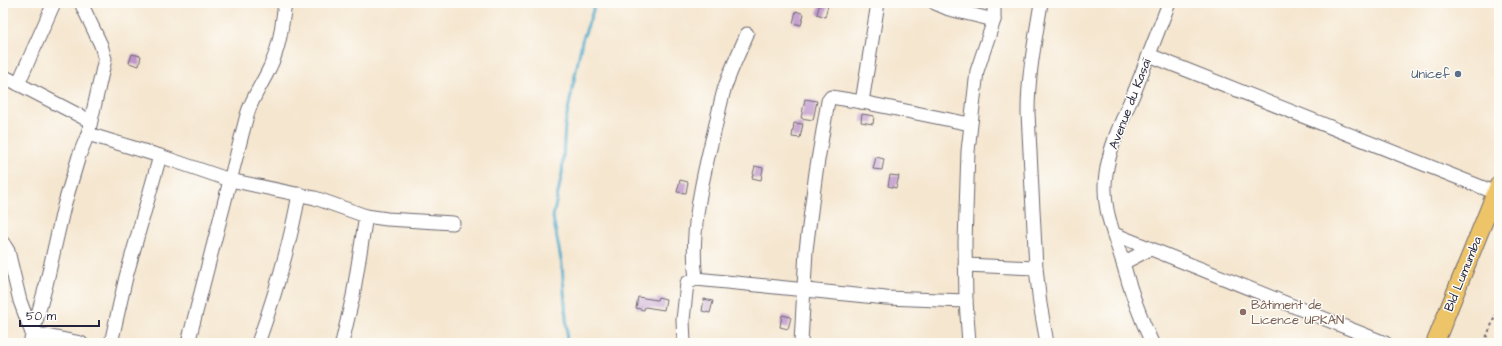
<svg xmlns="http://www.w3.org/2000/svg" width="1502" height="346" font-family="'Architects Daughter',sans-serif">
  <rect width="100%" height="100%" fill="#fdfcf7"/>
  <filter id="ink" filterUnits="userSpaceOnUse"><feTurbulence type="fractalNoise" baseFrequency=".025" numOctaves="2"/><feDisplacementMap in="SourceGraphic" scale="8" xChannelSelector="R" yChannelSelector="G"/><feConvolveMatrix kernelMatrix="1 2 1 2 8 2 1 2 1" color-interpolation-filters="sRGB"/></filter>
  <filter id="wash" filterUnits="userSpaceOnUse"><feTurbulence type="fractalNoise" baseFrequency=".012" numOctaves="4" result="noise"/><feDisplacementMap in="SourceGraphic" scale="16" xChannelSelector="R" yChannelSelector="G"/><feGaussianBlur stdDeviation="0.9" result="paint"/><feColorMatrix in="noise" values="0 0 0 0 0 0 0 0 0 0 0 0 0 0 0 0 0 1.4 0 .05"/><feComposite in="paint" operator="in"/></filter>
  <g filter="url(#wash)">
    <rect width="100%" height="100%" fill="#f5e6cf"/>
    <g fill="none" stroke-linecap="round" stroke-linejoin="round">
      <!-- stream -->
      <polyline stroke="#4aa8c9" stroke-width="3" points="566,343 567,330 562,265 553,217 562,174 565,125 582,41 591,17 595,3"/>
    </g>
    <g id="blocks">
      <!-- building -->
      <g fill="#be94cb">
        <polygon points="820,3 828,5 825,17 817,14"/>
        <polygon points="796,11 804,14 801,25 793,23"/>
        <polygon points="132,54 141,56 139,66 129,63"/>
        <polygon points="805,99 817,101 813,120 801,118"/>
        <polygon points="862,114 874,116 873,124 861,122"/>
        <polygon points="794,123 803,124 800,138 792,137"/>
        <polygon points="876,157 884,159 882,170 873,169"/>
        <polygon points="755,166 763,168 761,180 752,178"/>
        <polygon points="890,175 899,176 896,188 888,186"/>
        <polygon points="680,180 688,182 686,193 677,192"/>
        <polygon points="638,297 657,300 658,297 666,299 664,310 645,307 644,310 636,308"/>
        <polygon points="704,299 713,301 710,313 702,311"/>
        <polygon points="782,315 791,317 788,329 780,327"/>
      </g>
    </g>
  </g>
  <g filter="url(#ink)">
    <use href="#blocks" fill-opacity="0" stroke="#6c676f" stroke-width="1"/>
    <g fill="none" stroke-linecap="round" stroke-linejoin="round">
      <defs>
        <g id="minor">
          <polyline points="935,3 949,9 994,20"/>
          <path d="M1041,3C1035,41 1028,74 1028,113L1036,268L1040,304L1047,343"/>
          <polyline points="1149,55 1499,194"/>
          <polyline points="3,76 90,121"/>
          <polyline points="18,84 54,3"/>
          <polyline points="862,102 878,3"/>
          <polyline points="88,134 160,156 230,180 315,198 366,216 387,219 453,223"/>
          <polyline points="1114,234 1385,343"/>
          <polyline points="3,243 8,251 20,301 32,333 81,343"/>
          <polyline points="1123,263 1150,249"/>
          <polyline points="965,265 1036,268"/>
          <path d="M696,279C690,236 701,185 711,144C716,126 719,108 724,90C730,71 739,53 747,34"/>
          <polyline points="30,343 46,285 64,206 79,156 88,134 105,59 101,45 81,3"/>
          <polyline points="111,343 126,277 160,156"/>
          <path d="M188,343L247,115C252,97 263,83 270,67C280,47 282,25 285,3"/>
          <path d="M258,343C275,295 290,245 299,194"/>
          <polyline points="342,343 353,296 366,216"/>
          <polyline points="684,343 683,320 687,283 696,279 886,298 966,301"/>
          <polyline points="801,343 806,250 816,172 828,101 831,97 862,102 970,124"/>
          <polyline points="969,343 966,301 965,242 968,151 977,71 994,20 994,3"/>
          <path d="M1152,343C1139,315 1131,293 1123,263C1114,233 1101,207 1106,174C1110,144 1124,116 1136,88C1147,60 1158,32 1169,3"/>
        </g>
        <polyline id="major" points="1435,343 1499,184"/>
      </defs>
      <!-- minor casing -->
      <use href="#minor" stroke="#6c676f" stroke-width="15"/>
      <!-- major casing -->
      <use href="#major" stroke="#6c676f" stroke-width="19"/>
      <!-- path -->
      <polyline stroke="#6c676f" stroke-width="2" stroke-dasharray="3 3" stroke-linecap="butt" points="1484,343 1499,307"/>
      <!-- minor -->
      <use href="#minor" stroke="#fff" stroke-width="13"/>
      <!-- major -->
      <use href="#major" stroke="#eec469" stroke-width="17"/>
    </g>
  </g>
  <!-- markers -->
  <circle fill="#5c6f8a" stroke="#fdfcf7" stroke-width="1.5" cx="1458" cy="74" r="4"/>
  <circle fill="#8d6e63" stroke="#fdfcf7" stroke-width="1.5" cx="1243" cy="312" r="4"/>
  <g text-anchor="middle" dominant-baseline="central" stroke-width="3" stroke-linejoin="round" paint-order="stroke">
    <!-- service labels -->
    <g font-size="13" fill="#4e5e75" stroke="#fdfcf7" text-anchor="end">
      <text x="1450" y="74">Unicef</text>
    </g>
    <!-- street labels -->
    <g font-size="13" fill="#22223b" stroke="#fdfcf7">
      <text transform="translate(1130 104) rotate(-69)">Avenue du Kasaï</text>
      <text transform="translate(1463 274) rotate(-68)">Bld Lumumba</text>
    </g>
    <!-- education labels -->
    <g font-size="13" fill="#785e54" stroke="#fdfcf7" text-anchor="start">
      <text x="1251" y="305">Bâtiment de<tspan x="1251" dy="15">Licence UPKAN</tspan></text>
    </g>
  </g>
  <!-- margin -->
  <rect width="1502" height="346" fill="none" stroke="#fdfcf7" stroke-width="16"/>
  <!-- scale -->
  <path d="M20 320v6h79v-6" fill="none" stroke="#22223b" stroke-width="2"/>
  <text x="26" y="320" font-size="12" fill="#22223b" stroke="#fdfcf7" stroke-width="3" paint-order="stroke">50 m</text>
</svg>
